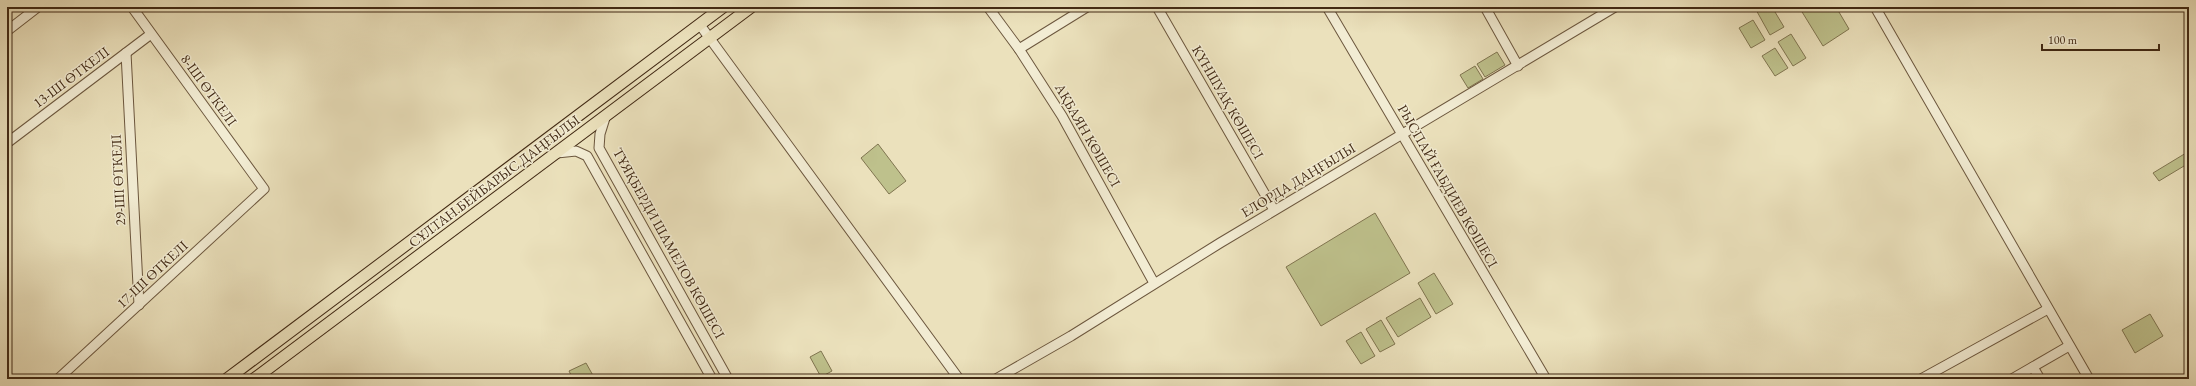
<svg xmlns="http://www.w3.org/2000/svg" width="2196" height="386" font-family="'EB Garamond',serif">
  <rect width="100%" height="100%" fill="#ebe1bc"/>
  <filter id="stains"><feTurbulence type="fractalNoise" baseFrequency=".005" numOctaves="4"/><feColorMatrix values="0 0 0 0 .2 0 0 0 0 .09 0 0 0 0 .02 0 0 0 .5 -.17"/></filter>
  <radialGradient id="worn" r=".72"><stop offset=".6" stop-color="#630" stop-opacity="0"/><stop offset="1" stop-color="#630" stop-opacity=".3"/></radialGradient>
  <!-- green -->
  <g fill="#bec18c" stroke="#807550">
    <polygon points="1757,7 1772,7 1784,27 1770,35 1755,8"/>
    <polygon points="1799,7 1836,7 1849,29 1823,46"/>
    <polygon points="1753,20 1765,40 1751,48 1739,28"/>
    <polygon points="1791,34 1806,58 1793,66 1778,42"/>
    <polygon points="1775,48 1788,68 1775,76 1762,56"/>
    <polygon points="1497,52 1505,65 1485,77 1477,64"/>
    <polygon points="1475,66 1483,79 1468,88 1460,75"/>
    <polygon points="878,144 906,181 889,194 861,158"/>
    <polygon points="2186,153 2189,163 2159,181 2153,173"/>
    <polygon points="1375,213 1410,273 1321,326 1286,267"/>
    <polygon points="1434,273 1453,304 1436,314 1418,283"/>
    <polygon points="1420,298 1431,317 1398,337 1386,318"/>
    <polygon points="2150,314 2163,336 2135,353 2122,330"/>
    <polygon points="1381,320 1395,344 1380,352 1366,329"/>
    <polygon points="1361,332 1375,356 1361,364 1346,341"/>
    <polygon points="821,351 832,371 821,377 810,357"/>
    <polygon points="586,363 595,379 573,379 569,371"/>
  </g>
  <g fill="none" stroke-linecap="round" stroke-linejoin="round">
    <defs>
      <g id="minor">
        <polyline points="988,7 1019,49 1062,116 1154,283"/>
        <polyline points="1157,7 1274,210"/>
        <polyline points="1327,7 1546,379"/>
        <polyline points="1485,7 1518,66"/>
        <polyline points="1875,7 2089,379"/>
        <polyline points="700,25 959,379"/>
        <polyline points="7,31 38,7"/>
        <polyline points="1019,49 1087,7"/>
        <polyline points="126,53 139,305"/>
        <polyline points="605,118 600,134 599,148 728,379"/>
        <polyline points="7,143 151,34"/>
        <polyline points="557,153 576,151 587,156 712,379"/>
        <polyline points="2033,367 2040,379"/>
        <polyline points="58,379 264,189 132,7"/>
        <polyline points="996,379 1071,336 1220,243 1615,7"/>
        <polyline points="1921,379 2048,309"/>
        <polyline points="2012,379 2069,346"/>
      </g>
      <g id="major">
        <polyline points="227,379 723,7"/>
        <polyline points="254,379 751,7"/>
      </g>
    </defs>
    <!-- minor casing -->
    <use href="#minor" stroke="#6c573e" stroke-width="11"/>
    <!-- major casing -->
    <use href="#major" stroke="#412914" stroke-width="13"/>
    <!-- minor -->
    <use href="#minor" stroke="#f2ecd3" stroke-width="9"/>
    <!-- major -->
    <use href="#major" stroke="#ebe1bc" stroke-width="11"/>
  </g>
  <g text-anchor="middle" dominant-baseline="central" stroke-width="3" stroke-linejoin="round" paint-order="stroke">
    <!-- street labels -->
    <g font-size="14" fill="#412914" stroke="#f2ecd3">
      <text transform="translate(71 77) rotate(-37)">13-ШІ ӨТКЕЛІ</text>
      <text transform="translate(209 90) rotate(54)">8-ШІ ӨТКЕЛІ</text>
      <text transform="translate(1228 102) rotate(60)">КҮНШУАҚ КӨШЕСІ</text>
      <text transform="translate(1088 135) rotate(60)">АҚБАЯН КӨШЕСІ</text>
      <text transform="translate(118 180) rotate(-93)">29-ШІ ӨТКЕЛІ</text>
      <text transform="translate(1298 180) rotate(-31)">ЕЛОРДА ДАҢҒЫЛЫ</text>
      <text transform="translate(494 181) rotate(-37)">СҰЛТАН БЕЙБАРЫС ДАҢҒЫЛЫ</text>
      <text transform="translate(1448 186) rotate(60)">РЫСПАЙ ҒАБДИЕВ КӨШЕСІ</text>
      <text transform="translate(669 243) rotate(61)">ТҰЯҚБЕРДИ ШАМЕЛОВ КӨШЕСІ</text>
      <text transform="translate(152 274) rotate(-43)">17-ШІ ӨТКЕЛІ</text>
    </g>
  </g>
  <!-- margin -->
  <rect width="2196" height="386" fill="none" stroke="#ebe1bc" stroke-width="24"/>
  <rect x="8" y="8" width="2180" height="370" fill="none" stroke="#412914" stroke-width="2"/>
  <rect x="12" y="12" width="2172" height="362" fill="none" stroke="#412914"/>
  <!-- scale -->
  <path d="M2042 44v6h117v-6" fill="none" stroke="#412914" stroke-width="2"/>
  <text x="2048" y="44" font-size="12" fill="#412914" stroke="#f2ecd3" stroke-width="3" paint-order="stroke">100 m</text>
  <rect width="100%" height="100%" filter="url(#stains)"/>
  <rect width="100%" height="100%" fill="url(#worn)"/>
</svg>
